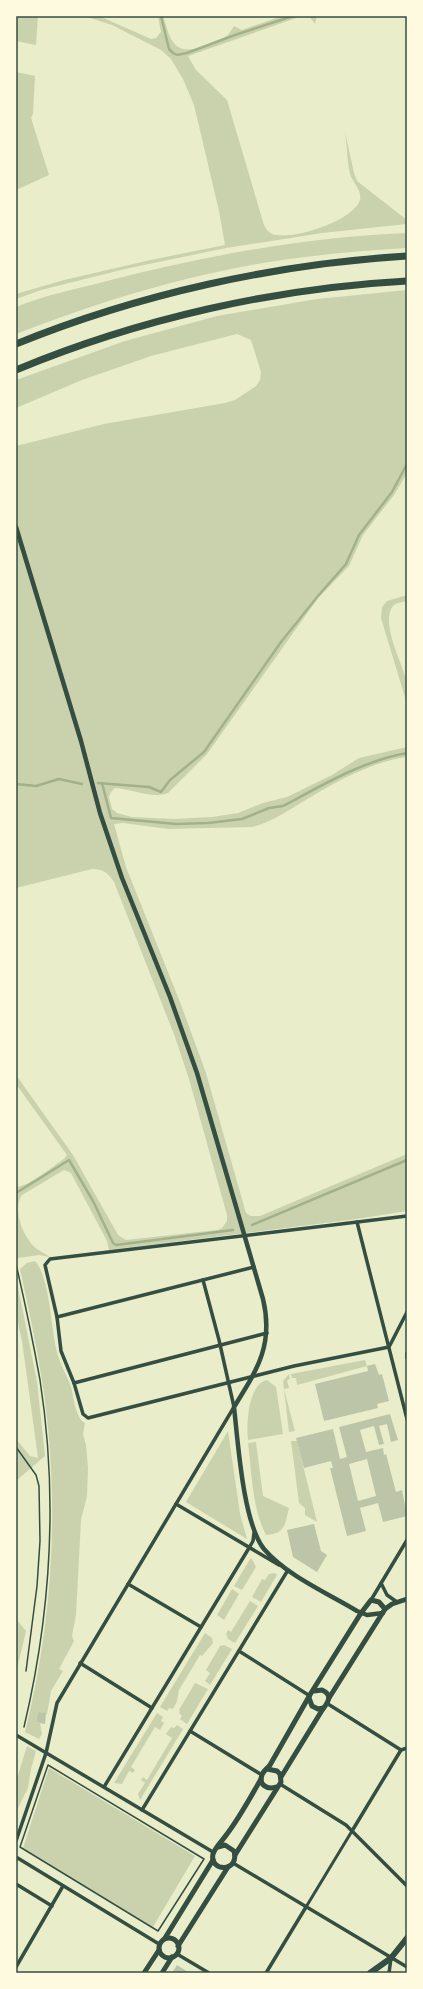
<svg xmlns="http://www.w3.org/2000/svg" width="423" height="1989" font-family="'Space Grotesk',sans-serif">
  <rect width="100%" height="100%" fill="#e9edc9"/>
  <!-- green -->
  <g fill="#cad2ad">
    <polygon points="16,16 38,16 36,45 16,41"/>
    <path d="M84,16H99L151,39L156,38L161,32L158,16H163C166,24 168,35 173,42C184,58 210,44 223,38L228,35L234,26L242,30L282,16H317L315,24L310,17L302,16L188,56L196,70L227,100L264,225C266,229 268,232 272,234C292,241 353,221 360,200C362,190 353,183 350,174C347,161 347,145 345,132L354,173L357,181L407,220V224L322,233L226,248L125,269L41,290L16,299V294L64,280L155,259L225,245L219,211L194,105L183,79L171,59L161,50L112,25Z"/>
    <polygon points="16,72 35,76 33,114 31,118 49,175 16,190"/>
    <path d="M407,233V248C376,250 345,252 314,256C212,267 111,297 16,334V307C45,295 77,289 107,281C204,256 306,237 407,233Z"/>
    <path d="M407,290V473L394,495L363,535L349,566L318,598L207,754L168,793C154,799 131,789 115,788L111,792L109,797L112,809L117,813L132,817L174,819L212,817L238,813L263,803L287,797L332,775L359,758L407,747V757C374,761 337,781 309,798C290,809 273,822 252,827L168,829L123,823L114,824L126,867L180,1002L206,1073L246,1213L251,1216H260L407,1154V1211L357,1219L109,1250L107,1241L71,1173L64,1170L22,1195C12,1209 23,1238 37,1249C41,1252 46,1254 50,1257L39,1255L18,1258L16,1261V1187C30,1186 53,1166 65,1158L67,1155L16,1084V1075L73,1155L118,1235L126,1240L217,1230L222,1228L227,1221V1215L189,1079L175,1037L114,882C108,873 104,869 92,869L16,888V446L104,424L225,403L235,400L256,386L260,380L261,372L251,340L237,334L151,356L82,380L16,408V380L125,341L217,316L317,299Z"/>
    <path d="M407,595V601C402,602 396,603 393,606C380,622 402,663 407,682C408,688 407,697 407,704L381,618L382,607L387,601Z"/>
    <path d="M35,1261C50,1277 51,1330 57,1352C60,1365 67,1375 71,1387C74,1398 75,1417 85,1423L83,1434L86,1445L88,1468L87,1496L81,1520L76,1615L72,1636L74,1641L59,1669L63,1671L51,1691L47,1714L38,1712L36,1722L40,1723L42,1734L39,1739L25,1732C54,1616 60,1497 42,1380C36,1343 28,1306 20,1269L27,1263Z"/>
    <polygon points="16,1277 37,1382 45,1456 16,1481 16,1439 30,1456 38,1458 22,1341 16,1314"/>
    <polygon points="365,1360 367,1366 297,1385 296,1378 292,1378 291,1374"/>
    <polygon points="289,1374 290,1379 287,1380 289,1388 284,1389 295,1431 289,1432 283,1381"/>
    <path d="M267,1380L276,1387L283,1434L248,1440C246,1425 248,1384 267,1380Z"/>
    <polygon points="228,1431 240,1514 247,1539 186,1502"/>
    <polygon points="291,1441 297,1441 317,1522 305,1515 305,1508 299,1503"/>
    <path d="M256,1442L263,1496L289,1508C285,1523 286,1534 266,1535C252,1508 252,1474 248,1443Z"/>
    <polygon points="250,1559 252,1559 256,1567 242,1590 234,1586"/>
    <polygon points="269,1574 275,1573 277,1575 261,1602 252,1597 262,1579 265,1580"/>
    <polygon points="232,1589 239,1594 224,1620 217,1615"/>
    <polygon points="250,1601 258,1606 235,1643 228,1639 226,1634 228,1630 231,1632"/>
    <polygon points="16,1619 26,1631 17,1669 16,1667"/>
    <polygon points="205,1633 212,1638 213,1643 202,1656 200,1655 179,1690 177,1701 173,1709 169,1708 167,1711 160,1707"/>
    <polygon points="224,1645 232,1649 210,1685 205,1681 210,1673 206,1670 220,1646"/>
    <polygon points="195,1683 208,1689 187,1724 180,1719 182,1716 179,1713 180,1711 179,1710"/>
    <polygon points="157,1713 163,1717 161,1721 164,1723 160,1730 155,1727 131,1767 135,1770 133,1773 129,1771 122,1784 114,1783"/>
    <polygon points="177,1725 183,1729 140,1800 138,1794 145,1783 141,1780 143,1777 147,1780 172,1738 166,1734 171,1727 174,1728"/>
    <polygon points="27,1746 36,1751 31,1769 28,1788 16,1812 16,1782"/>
    <polygon points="49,1768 195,1856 153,1927 23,1848"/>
  </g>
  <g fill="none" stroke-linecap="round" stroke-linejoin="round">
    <!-- stream -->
    <g stroke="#a3b18a" stroke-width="2.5">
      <polyline points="161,16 169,49 173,53 177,55 187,53 235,35 293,16"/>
      <polyline points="98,783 149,787 161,792 170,780 204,752 281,642 318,596 346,564 359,535 392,492 407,464"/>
      <path d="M102,783L111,818L176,824L208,823L242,819L269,808L283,806C323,785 362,761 407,753"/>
      <polyline points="16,784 36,786 59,779 82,784"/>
      <polyline points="16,1193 69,1160 93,1201 113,1243 116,1245 233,1230"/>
      <polyline points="252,1225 407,1160"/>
    </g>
  </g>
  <!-- building -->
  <g fill="#bcc5a7" fill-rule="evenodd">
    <polygon points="375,1364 379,1375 382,1374 389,1401 377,1404 378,1408 324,1421 315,1384 368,1371 367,1366"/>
    <path d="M390,1414L398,1440L391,1442L387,1424L379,1426L384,1444L379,1445L374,1426L360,1430L366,1452L383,1448L384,1455L386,1454L396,1492L402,1490L407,1516L383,1522L378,1503L360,1508L366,1531L347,1536L330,1468H333L331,1461L304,1468L296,1438L333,1429L340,1459L347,1457L339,1427ZM367,1459L376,1496L358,1501L349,1464Z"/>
    <polygon points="314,1524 321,1551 327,1555 317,1572 293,1557 287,1530"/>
    <polygon points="38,1712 46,1713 45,1724 36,1722"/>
    <polygon points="177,1965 188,1972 190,1973 172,1973"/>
  </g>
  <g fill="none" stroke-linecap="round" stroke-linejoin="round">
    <!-- path -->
    <g stroke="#344e41" stroke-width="1.5">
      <path d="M16,1264C25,1303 33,1341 40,1380C58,1496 51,1613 24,1727"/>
      <polyline points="16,1447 36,1475 39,1486 40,1541 37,1586 26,1671"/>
      <polygon points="48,1765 204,1859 158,1931 20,1847"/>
    </g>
    <!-- pedestrian -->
    <polyline stroke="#344e41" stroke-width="3" points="306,1907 352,1831"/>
    <!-- minor -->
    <g stroke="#344e41" stroke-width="3.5">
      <polyline points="407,1216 50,1259 45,1265 57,1317 61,1351 74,1383 83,1414 88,1418 294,1366 389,1347 407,1312"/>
      <polyline points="357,1222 407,1419"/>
      <polyline points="57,1317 254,1267"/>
      <polyline points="407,1353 407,1358"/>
      <polyline points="74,1383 267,1333"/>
      <polyline points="176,1504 279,1565"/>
      <polyline points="381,1583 387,1595 397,1602"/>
      <polyline points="128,1584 201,1627"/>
      <polyline points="371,1600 407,1540"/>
      <polyline points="239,1651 310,1696"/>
      <polyline points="80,1663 152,1708"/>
      <polyline points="328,1704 401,1750"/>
      <polyline points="190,1731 262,1775"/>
      <polyline points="16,1735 213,1852"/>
      <polyline points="280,1784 346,1825 407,1886"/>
      <polyline points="104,1787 249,1548 253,1541 254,1533"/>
      <polyline points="142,1810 288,1570 286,1569"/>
      <polyline points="352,1831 401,1750 407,1748"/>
      <polyline points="16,1841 46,1753 57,1703 234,1407 219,1340 203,1280"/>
      <polyline points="16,1857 159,1944"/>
      <polyline points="233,1863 407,1967"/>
      <polyline points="16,1884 52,1906"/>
      <polyline points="177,1954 209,1973"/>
      <polyline points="16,1967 63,1886"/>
      <polyline points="266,1973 306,1907"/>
      <polyline points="389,1973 391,1958"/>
    </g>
    <!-- tertiary -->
    <path stroke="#344e41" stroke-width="4.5" d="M16,527L81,741L100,813L122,878L170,997L197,1073L263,1299C274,1345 257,1370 234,1407C238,1442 243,1523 264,1549C286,1575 327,1593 357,1611L367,1615L383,1613"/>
    <!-- secondary -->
    <g stroke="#344e41" stroke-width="5">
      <polyline points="309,1698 312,1706 318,1709 323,1708"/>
      <polyline points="329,1698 385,1609 392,1604 407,1599"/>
      <path d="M281,1777L321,1712C326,1704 335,1696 322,1690L314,1691"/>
      <path d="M276,1787C268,1790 258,1785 262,1775C263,1771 268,1768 270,1765L311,1693L361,1613L371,1600L379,1602L385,1609"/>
      <path d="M218,1847L225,1845L234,1851C240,1873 209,1872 213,1854C215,1847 223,1840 227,1834C240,1817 250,1798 261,1779"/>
      <polyline points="235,1855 281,1782 280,1774 277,1771 267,1769"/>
      <polyline points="165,1938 213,1860"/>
      <circle cx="169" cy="1948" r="10"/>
      <polyline points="178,1946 228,1867"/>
      <polyline points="144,1973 159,1950"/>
      <polyline points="162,1973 172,1957"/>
    </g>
    <!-- trunk -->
    <polyline stroke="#344e41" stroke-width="6" points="370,1973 391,1958 407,1938"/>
    <!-- motorway -->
    <g stroke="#344e41" stroke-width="7">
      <path d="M16,344C139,294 275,264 407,256"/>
      <path d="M16,370C138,319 275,288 407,281"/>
    </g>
  </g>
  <!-- border -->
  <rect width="423" height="1989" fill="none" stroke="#fefae0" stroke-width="34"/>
  <rect x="17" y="17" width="389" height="1955" fill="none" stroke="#344e41" stroke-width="1.5"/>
</svg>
